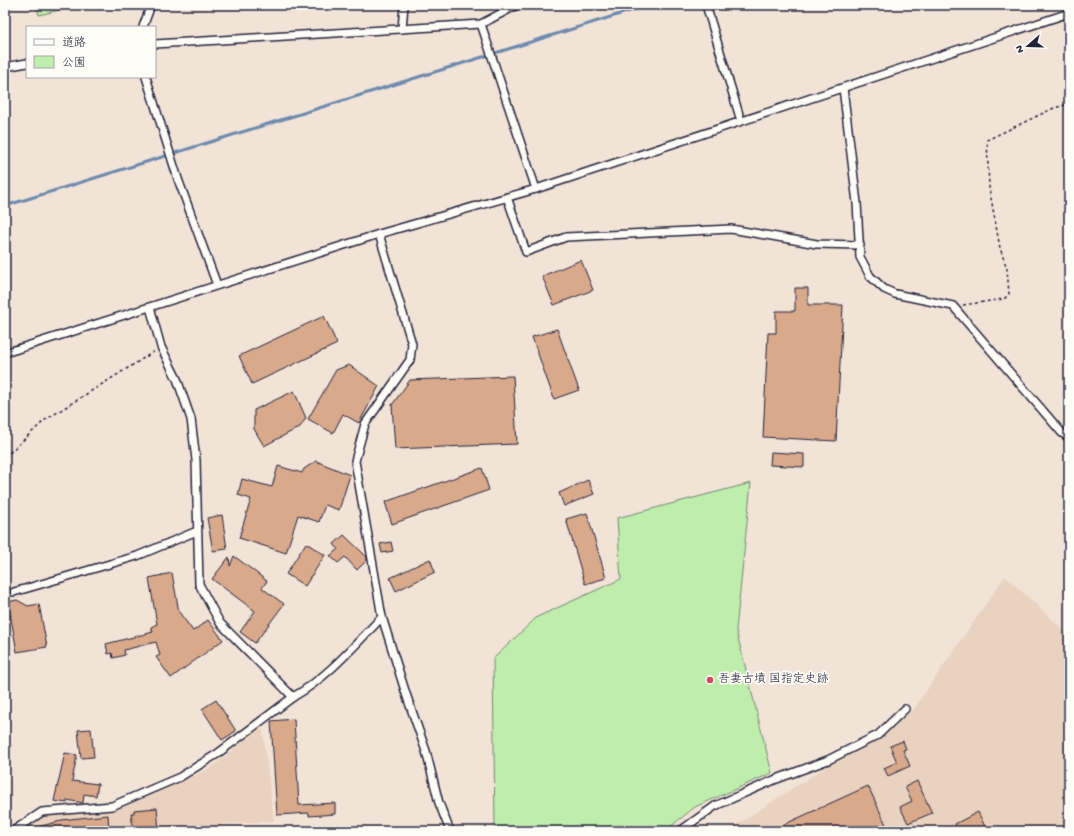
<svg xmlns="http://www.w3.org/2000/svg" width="1074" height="836" font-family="'Gochi Hand','Klee One',sans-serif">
  <rect width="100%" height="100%" fill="#f2e3d7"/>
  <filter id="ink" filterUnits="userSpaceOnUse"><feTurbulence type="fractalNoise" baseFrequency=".025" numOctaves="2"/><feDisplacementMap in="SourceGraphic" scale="8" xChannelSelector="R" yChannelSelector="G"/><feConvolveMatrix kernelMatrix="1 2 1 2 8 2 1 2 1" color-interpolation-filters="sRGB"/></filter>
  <g filter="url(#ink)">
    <!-- built -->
    <g fill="#ead2c0">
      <polygon points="1005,576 1069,635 1069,831 727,831 913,710"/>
      <polygon points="262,726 274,821 221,824 221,831 18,831 45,813 114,811 212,767"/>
    </g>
    <!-- green -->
    <g fill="#bfedab" stroke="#708873">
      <polygon points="36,5 75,5 64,9 39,15"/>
      <polygon points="751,483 736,630 772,773 695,807 665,831 495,831 493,659 537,617 621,579 617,518"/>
    </g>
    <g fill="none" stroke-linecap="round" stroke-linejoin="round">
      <!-- stream -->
      <polyline stroke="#6c89ae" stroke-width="3" points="5,206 649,5"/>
    </g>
    <!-- building -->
    <g fill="#d9a98c" stroke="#22223b">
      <polygon points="581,260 593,290 554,305 542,276"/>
      <polygon points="795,288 808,288 808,305 843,305 836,441 763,437 768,333 776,333 776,311 795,311"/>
      <polygon points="324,316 337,344 252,384 239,356"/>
      <polygon points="557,329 579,390 554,399 532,337"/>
      <polygon points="349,365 379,386 359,423 343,414 333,433 308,419 336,370"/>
      <polygon points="513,376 517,444 395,449 392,405 410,380"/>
      <polygon points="294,391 306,418 300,427 264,446 254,429 254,410"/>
      <polygon points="771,452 804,454 804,467 770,465"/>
      <polygon points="316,461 350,475 339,510 325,505 319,522 298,515 286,553 239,538 251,499 238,495 242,479 272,487 278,466 302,473 304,469"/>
      <polygon points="482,468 489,490 392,524 385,502"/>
      <polygon points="588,480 594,494 564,506 559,493"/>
      <polygon points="587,513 606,578 585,584 566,519"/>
      <polygon points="222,515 227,549 213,551 207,518"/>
      <polygon points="344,535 367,557 367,560 357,570 345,557 338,563 330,556 338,549 334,544"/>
      <polygon points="391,542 393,551 382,553 380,544"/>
      <polygon points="306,543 325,555 305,586 286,574"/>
      <polygon points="234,556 267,581 262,588 284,604 255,643 240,632 255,611 212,579 229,557 230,566"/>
      <polygon points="430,559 435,572 396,591 390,578"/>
      <polygon points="172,573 179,612 193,631 208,620 223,640 171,678 156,657 160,655 156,642 124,650 125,655 113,658 112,653 108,654 106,644 153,632 151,627 157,624 149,578"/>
      <polygon points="17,600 28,606 39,604 47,647 17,652 8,602"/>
      <polygon points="216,700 236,731 222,740 202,709"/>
      <polygon points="294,719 299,805 335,803 335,814 309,816 309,813 277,815 271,721"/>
      <polygon points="91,729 94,757 81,758 78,730"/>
      <polygon points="903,741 906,749 903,750 910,766 888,776 884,768 897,762 890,746"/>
      <polygon points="65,753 77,755 72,781 98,784 96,796 84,794 83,803 67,800 67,803 54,801"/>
      <polygon points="917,781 932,813 908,823 900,807 912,801 905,787"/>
      <polygon points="868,786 889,831 770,831"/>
      <polygon points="157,808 159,831 133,831 131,813 134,813 134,810"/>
      <polygon points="978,812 987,831 958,831 955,824"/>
      <polygon points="108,815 109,831 33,831 33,828 61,821 61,820"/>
    </g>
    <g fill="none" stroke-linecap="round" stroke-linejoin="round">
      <defs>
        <g id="minor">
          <polyline points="706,5 741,121"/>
          <polyline points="481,24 536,189"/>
          <polyline points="143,27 151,5"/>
          <polyline points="402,29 404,5"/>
          <polyline points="155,44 481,24 517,5"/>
          <polyline points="5,67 27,63"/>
          <polyline points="146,77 178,179 217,285"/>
          <polyline points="843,88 857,203 860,257 870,276 884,289 895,294 953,306 1062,433 1069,438"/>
          <polyline points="507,197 526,252 566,237 731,229 817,244 860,245"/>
          <polyline points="379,234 412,344 410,360 365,424 355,461 382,617 406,694 426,751 439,803 450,831"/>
          <polyline points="150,307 161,347 177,379 191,419 196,460 199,584 220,623 293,697"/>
          <polyline points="5,353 379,234 536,189 1069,13"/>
          <polyline points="14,592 137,556 197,531"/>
          <path d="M13,831L42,812L112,806L180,777L217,754L293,697C327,678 355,645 382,617"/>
          <polyline points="680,831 715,806 774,780 828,760 878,735 905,709"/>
        </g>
      </defs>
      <!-- minor casing -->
      <use href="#minor" stroke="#22223b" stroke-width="10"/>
      <!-- path -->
      <g stroke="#22223b" stroke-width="1.5" stroke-dasharray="3 3" stroke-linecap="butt">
        <polyline points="963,305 1004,299 1009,294 1007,269 1000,248 989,187 987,140 1054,108 1069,104"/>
        <polyline points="5,457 45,420 155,351"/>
      </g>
      <!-- minor -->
      <use href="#minor" stroke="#fdfcf7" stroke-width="7"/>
    </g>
  </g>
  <!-- markers -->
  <circle fill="#d1495b" stroke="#fdfcf7" stroke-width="1.5" cx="710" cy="680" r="4"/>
  <g text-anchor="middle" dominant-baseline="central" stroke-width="3.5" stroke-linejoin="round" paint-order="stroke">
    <!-- poi labels -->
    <g font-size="12" fill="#22223b" stroke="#fdfcf7" text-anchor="start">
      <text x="718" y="680">吾妻古墳 国指定史跡</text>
    </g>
  </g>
  <!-- margin -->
  <rect width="1074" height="836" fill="none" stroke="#fdfcf7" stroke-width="20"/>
  <rect x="10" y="10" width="1054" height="816" fill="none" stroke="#22223b" stroke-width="1.5" filter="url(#ink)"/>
  <!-- legend -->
  <rect x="26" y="26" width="130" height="52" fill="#fdfcf7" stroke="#a5a5ac"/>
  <rect x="34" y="39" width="20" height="6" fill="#fdfcf7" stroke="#a5a5ac"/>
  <text x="62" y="46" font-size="12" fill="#22223b">道路</text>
  <rect x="34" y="56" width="20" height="12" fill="#bfedab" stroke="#a5a5ac"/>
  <text x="62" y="66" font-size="12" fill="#22223b">公園</text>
  <!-- north arrow -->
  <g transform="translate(1028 46) rotate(250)" stroke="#fdfcf7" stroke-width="3" paint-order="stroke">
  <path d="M0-3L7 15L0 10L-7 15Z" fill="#22223b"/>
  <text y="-6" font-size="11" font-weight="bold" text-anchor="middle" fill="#22223b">N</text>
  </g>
</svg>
